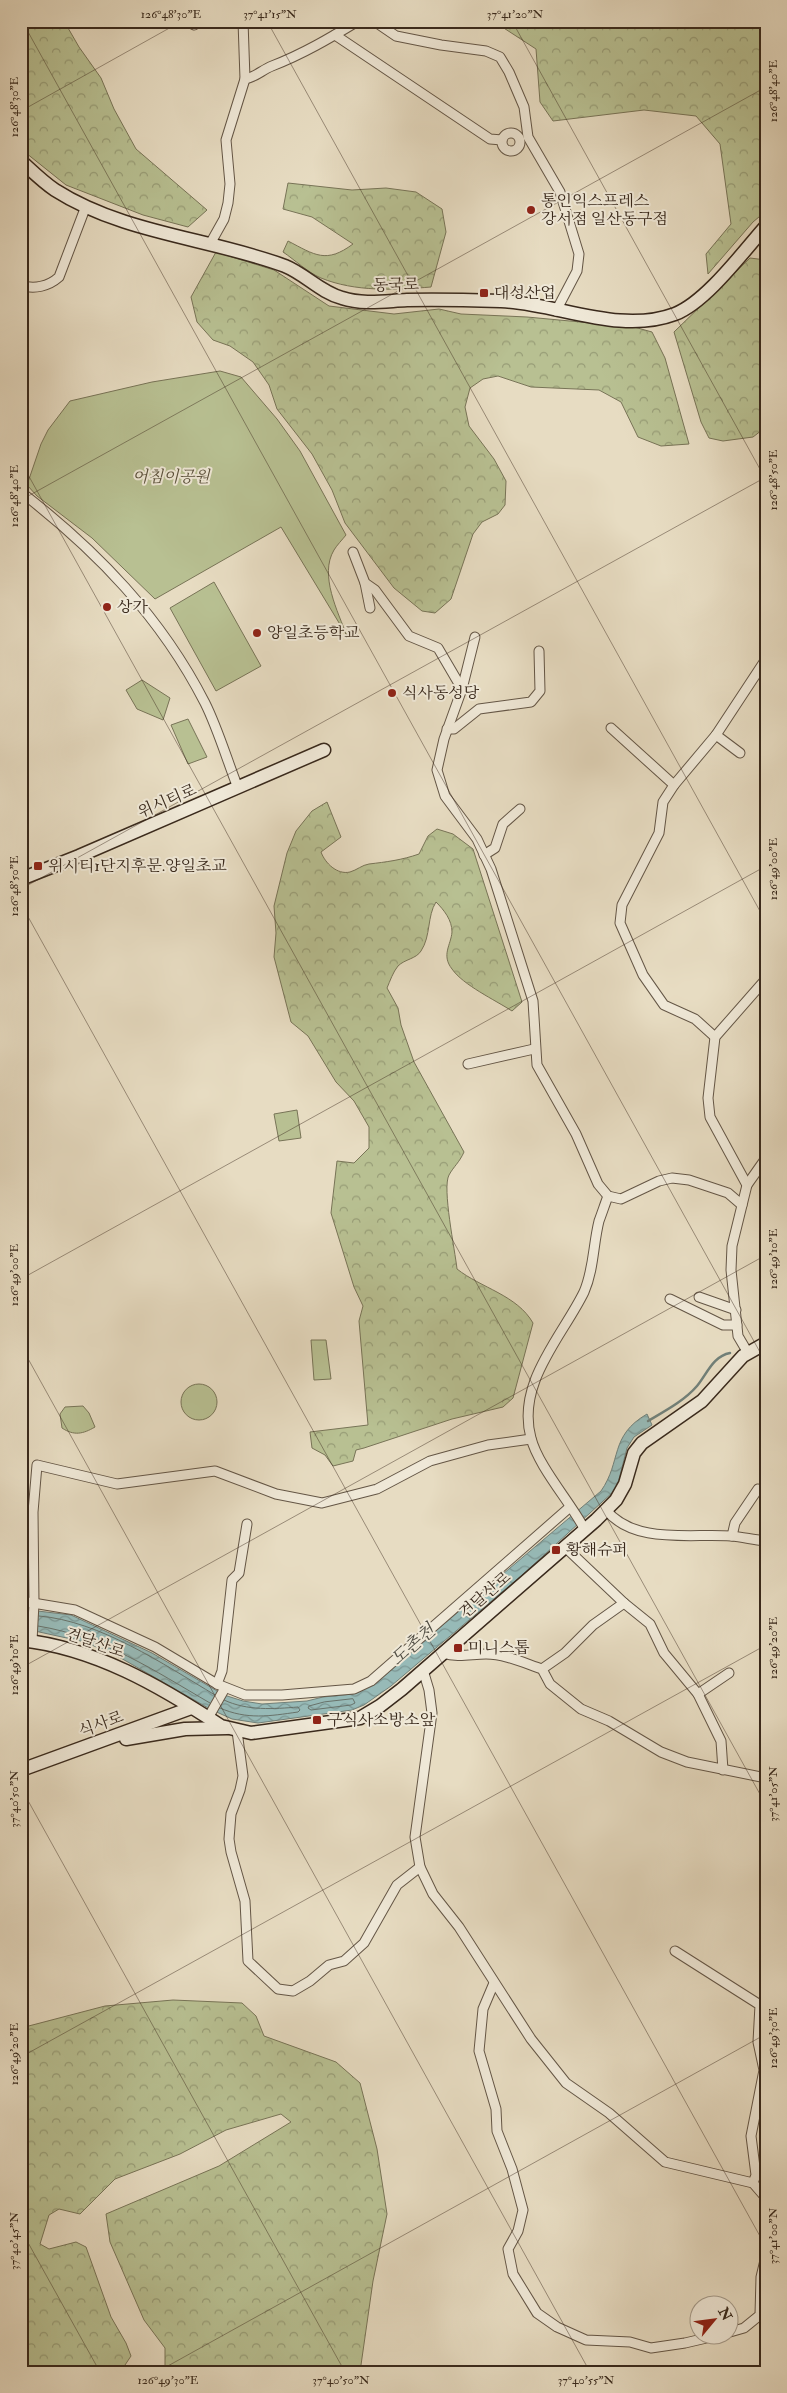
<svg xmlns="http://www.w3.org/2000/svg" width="787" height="2393" font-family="'IM FELL Double Pica','Noto Serif KR',serif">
  <defs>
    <pattern id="forest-crowns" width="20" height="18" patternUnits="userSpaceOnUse" patternTransform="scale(1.25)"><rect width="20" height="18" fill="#b8c092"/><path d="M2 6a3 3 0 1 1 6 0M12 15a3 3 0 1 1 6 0" fill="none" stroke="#979c76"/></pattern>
    <pattern id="water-waves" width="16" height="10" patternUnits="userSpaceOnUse" patternTransform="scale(1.25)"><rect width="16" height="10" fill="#97bab7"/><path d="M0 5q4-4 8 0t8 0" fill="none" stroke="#7c9794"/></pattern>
  </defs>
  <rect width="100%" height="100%" fill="#e7dcc2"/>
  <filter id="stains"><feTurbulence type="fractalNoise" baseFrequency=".004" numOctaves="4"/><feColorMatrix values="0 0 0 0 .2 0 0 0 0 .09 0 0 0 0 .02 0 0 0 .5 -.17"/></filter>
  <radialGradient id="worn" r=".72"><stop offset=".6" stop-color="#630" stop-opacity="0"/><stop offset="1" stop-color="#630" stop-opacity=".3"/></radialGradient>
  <!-- forest -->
  <g fill="url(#forest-crowns)" stroke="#787457">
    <polygon points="21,21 64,21 79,47 101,78 114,109 136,149 207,210 188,227 143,215 66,185 21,149"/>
    <polygon points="493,21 762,21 766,28 766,211 753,222 708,274 706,254 731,224 720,144 696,116 644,110 553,121 540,102 536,49"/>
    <path d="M288,183L352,190L386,188L416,192L442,209L446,232L431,287C395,290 355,292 321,278C307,272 295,260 283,252L288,241C315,255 326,264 353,244L312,217L283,209Z"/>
    <polygon points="216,252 274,270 329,306 394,314 439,309 461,314 527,317 634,327 652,332 665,358 689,444 661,446 638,437 621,402 599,390 531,387 498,376 483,379 470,388 465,407 469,426 494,459 506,481 505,505 498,514 482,522 473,534 451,599 435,613 422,611 394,588 345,523 332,490 312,454 277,409 269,385 253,362 230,346 213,340 197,322 191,297"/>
    <polygon points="750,258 766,260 766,427 753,437 723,441 709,438 701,422 674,332"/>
    <path d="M327,802L341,837L321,852C325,863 337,875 350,872C357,870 362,865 369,864C386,862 402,860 419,854L428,836L437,829L453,834L473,849L522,1002L512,1011C495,1000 463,985 452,969C441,955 451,945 452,932C452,920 444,910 436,902C427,916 431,936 421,951C416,959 405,959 398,966C393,972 390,981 387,988L398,1008L401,1025L414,1062L464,1152C459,1163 454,1166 449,1175C442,1188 455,1250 457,1269C481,1288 517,1295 533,1323L513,1398L503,1407L452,1419L364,1448L356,1450L353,1461L333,1466L325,1455L312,1448L310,1432L368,1425L359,1321L363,1306L354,1287L331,1213L337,1161L354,1163L369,1148V1127L354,1101L336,1082L308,1036L291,1022L274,957L276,933L274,906L287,853L296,831L312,811Z"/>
    <polygon points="173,2000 242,2003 256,2016 264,2036 336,2062 360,2083 377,2149 387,2214 373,2281 360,2372 165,2372 165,2348 144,2320 110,2242 106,2214 219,2166 291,2122 281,2114 226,2130 180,2154 115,2179 80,2214 59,2209 49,2215 40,2244 49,2249 76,2242 86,2247 111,2317 126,2343 131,2356 125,2365 126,2372 21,2372 21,2028 105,2006"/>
  </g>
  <!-- green -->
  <g fill="#b8c092" stroke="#787457">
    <path d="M220,371L241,377L277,419L300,451L346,535C342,540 337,545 334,550C319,575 338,612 347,636L281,527L155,599L92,538L37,496L27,485L41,444L48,430L70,401L152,382Z"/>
    <polygon points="214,582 261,666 216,691 170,608"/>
    <polygon points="142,680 170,698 163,720 137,709 126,690"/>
    <polygon points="188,719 207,757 188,764 171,725"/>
    <polygon points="297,1110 301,1138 279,1141 274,1114"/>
    <polygon points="311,1340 326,1340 331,1379 314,1380"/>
    <circle cx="199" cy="1402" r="18"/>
    <path d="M83,1406L89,1413L95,1427C83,1434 74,1436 62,1428L60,1414L65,1407Z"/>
  </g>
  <!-- water -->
  <path fill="url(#water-waves)" stroke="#718079" d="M647,1414L652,1425L634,1437L627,1448L618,1483L613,1492L521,1576L391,1686L364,1705L352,1710L258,1723L232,1719L210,1709L119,1657L85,1642L21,1628V1609L71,1615L152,1653L224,1695L243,1701L262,1704L307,1701L323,1697L353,1694L373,1684L601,1491C622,1461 609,1436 647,1414Z"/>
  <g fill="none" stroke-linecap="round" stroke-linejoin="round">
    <!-- shore -->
    <g stroke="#68726a" stroke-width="1">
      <path d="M39,1616C100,1621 163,1664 215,1695"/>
      <path d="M38,1626C105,1637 153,1670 210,1703"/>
      <polygon points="353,1699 355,1703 351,1705 311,1710 308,1708 309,1706 324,1702"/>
      <path d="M220,1708C247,1720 270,1716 298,1712L300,1710L298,1707C274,1709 247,1711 224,1700"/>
    </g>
    <!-- stream -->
    <path stroke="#718079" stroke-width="2.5" d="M648,1421C665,1411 684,1401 697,1386C707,1374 713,1356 730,1353"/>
    <defs>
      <g id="street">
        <polyline points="374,21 396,36 441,45 486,51 500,57 509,72 524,107 528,137 560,192 579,254 577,271 556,311"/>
        <polyline points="194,25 201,21"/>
        <polyline points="335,35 490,139 502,140"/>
        <path d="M245,79C256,77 262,70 272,66C303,54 330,38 358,21"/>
        <circle cx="511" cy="142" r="9"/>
        <polyline points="210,244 224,219 228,203 230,184 226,140 245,79 243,21"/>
        <path d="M21,285C34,290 49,286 59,277L86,206"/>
        <path d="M21,492C97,551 161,617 205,703C218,729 227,760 238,788"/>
        <polyline points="353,552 365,583 375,590 409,636 438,648 462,689 444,739 437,770 445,796 477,839 491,869 533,1001 537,1065 576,1134 598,1184 608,1196 621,1199 659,1181 672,1178 689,1180 728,1193 742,1205"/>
        <polyline points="365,583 370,608"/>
        <polyline points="462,689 475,637"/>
        <polyline points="611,728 674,785"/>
        <polyline points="447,729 454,729 479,709 531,702 540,691 539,651"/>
        <polyline points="716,735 740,753"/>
        <polyline points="484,855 495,848 503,824 520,809"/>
        <polyline points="715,1037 695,1019 664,1005 643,975 620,923 622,905 659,833 663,802 674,785 716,735 766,659"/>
        <polyline points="468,1064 534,1049"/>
        <polyline points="747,1185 766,1158"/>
        <polyline points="699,1297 736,1310"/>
        <polyline points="670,1299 723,1325 737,1325"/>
        <polyline points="748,1353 738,1336 731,1270 732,1246 747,1185 710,1117 708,1098 715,1037 766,979"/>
        <path d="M606,1510C635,1545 691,1533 731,1536C743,1537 754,1540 766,1541"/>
        <path d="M585,1530C571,1503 538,1466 531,1438C516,1383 562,1337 584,1292C594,1269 593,1245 599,1221C602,1213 605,1204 608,1196"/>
        <polyline points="732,1536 735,1523 758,1489"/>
        <polyline points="565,1547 624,1603 650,1624 664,1653 698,1694 721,1741 723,1770"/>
        <polyline points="21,1601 75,1610 155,1647 217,1684 245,1695 282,1695 354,1689 371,1681 570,1507"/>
        <polyline points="32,1641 34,1603 33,1512 37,1465 117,1484 215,1471 276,1494 322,1503 377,1489 430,1461 488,1445 531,1439"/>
        <path d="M443,1653C458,1658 471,1654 486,1654C505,1654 524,1663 542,1669L550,1684L581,1709L609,1721L661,1752L687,1762L766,1778"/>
        <polyline points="542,1669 565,1653 593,1625 624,1603"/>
        <polyline points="423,1670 429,1690 432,1713 415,1837 420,1867 433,1894 459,1927 531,2039 566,2083 609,2113 665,2162 753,2183 766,2198"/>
        <polyline points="217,1684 222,1671 232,1580 239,1573 247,1524"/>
        <polyline points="698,1694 729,1673"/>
        <polyline points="208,1718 225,1688"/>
        <polyline points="237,1731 243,1776 240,1790 231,1814 229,1839 231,1852 245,1901 248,1961 278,1989 293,1991 310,1981 329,1965 344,1961 364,1943 397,1885 420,1867"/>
        <polyline points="675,1951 760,2005 758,2042 764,2070 751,2136 756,2175 753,2183"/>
        <polyline points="494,1983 483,2009 479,2051 496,2109 497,2131 512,2169 523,2210 518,2231 508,2249 513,2274 537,2313 557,2327 586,2340 630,2342 651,2348 685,2343 715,2336"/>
        <polyline points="730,2332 744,2328 760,2315 761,2277 766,2256"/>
      </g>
      <g id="secondary">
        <path d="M21,161C32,171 43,182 55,190C124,234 210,238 285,266C305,274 320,292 342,298C364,305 385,301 407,300C438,299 470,300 501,301C557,303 619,335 675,314C706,302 743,252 766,226"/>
        <polyline points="21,879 79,856 324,750"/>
        <path d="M21,1640C95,1648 160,1686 221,1726L251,1733L360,1718L380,1706L402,1689L596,1520L616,1500L625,1484L634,1453L642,1443L702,1401L743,1356L766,1343"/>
        <polyline points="126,1739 185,1729 227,1728"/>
        <polyline points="21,1770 191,1708"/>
      </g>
    </defs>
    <!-- street casing -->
    <use href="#street" stroke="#645646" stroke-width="11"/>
    <!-- secondary casing -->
    <use href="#secondary" stroke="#39291c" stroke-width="15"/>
    <!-- street -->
    <use href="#street" stroke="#efe8d7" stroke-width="9"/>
    <!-- secondary -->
    <use href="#secondary" stroke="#efe8d7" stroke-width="12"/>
  </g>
  <!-- ticks -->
  <path fill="none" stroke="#39291c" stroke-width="1" stroke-opacity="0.45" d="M22,21L766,1363M267,21L766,922M512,21L766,480M757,21L766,38M21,111L182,21M21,462L766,1805M21,500L766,87M21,889L766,477M21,904L766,2247M21,1279L766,866M21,1346L590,2372M21,1668L766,1255M21,1788L345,2372M21,2057L766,1645M21,2230L100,2372M157,2372L766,2034"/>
  <!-- markers -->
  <g fill="#8f2418" stroke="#efe8d7" stroke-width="2">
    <circle cx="531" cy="210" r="5"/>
    <rect x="479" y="288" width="10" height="10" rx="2.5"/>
    <circle cx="107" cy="607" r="5"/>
    <circle cx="257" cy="633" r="5"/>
    <circle cx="392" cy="693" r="5"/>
    <rect x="33" y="861" width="10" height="10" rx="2.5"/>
    <rect x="551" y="1545" width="10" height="10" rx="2.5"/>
    <rect x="453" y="1643" width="10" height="10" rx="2.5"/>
    <rect x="312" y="1715" width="10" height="10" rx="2.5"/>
  </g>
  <g text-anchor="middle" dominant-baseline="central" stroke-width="4" stroke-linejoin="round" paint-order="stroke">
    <!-- poi labels -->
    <g font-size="16" fill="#39291c" stroke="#efe8d7" text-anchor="start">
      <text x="541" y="201">통인익스프레스<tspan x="541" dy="18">강서점 일산동구점</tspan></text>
      <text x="494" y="293">대성산업</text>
      <text x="117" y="607">상가</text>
      <text x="267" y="633">양일초등학교</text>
      <text x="402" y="693">식사동성당</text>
      <text x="48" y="866">위시티1단지후문.양일초교</text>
      <text x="566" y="1550">황해슈퍼</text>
      <text x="468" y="1648">미니스톱</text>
      <text x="327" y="1720">구식사소방소앞</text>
    </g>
    <!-- street labels -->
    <g font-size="16" fill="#39291c" stroke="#efe8d7">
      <text transform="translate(396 285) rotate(-1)">동국로</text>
      <text transform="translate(167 801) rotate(-23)">위시티로</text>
      <text transform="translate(485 1595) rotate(-41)">견달산로</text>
      <text transform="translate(95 1643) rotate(19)">견달산로</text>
      <text transform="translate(101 1724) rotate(-20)">식사로</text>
    </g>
    <!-- park labels -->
    <g font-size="16" font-style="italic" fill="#594f3a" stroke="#efe8d7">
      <text x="171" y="477">어침이공원</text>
    </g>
    <!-- water labels -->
    <g font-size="18" font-style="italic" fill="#504d43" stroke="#efe8d7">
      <text transform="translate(413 1645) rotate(-41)">도촌천</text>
    </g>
  </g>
  <!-- margin -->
  <rect width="787" height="2393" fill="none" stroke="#e7dcc2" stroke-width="55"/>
  <!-- north arrow -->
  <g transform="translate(714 2320) rotate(61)"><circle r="24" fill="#efe8d7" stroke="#a69c8c"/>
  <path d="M0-4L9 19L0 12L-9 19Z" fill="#8f2418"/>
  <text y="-8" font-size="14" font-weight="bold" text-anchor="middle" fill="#39291c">N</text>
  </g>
  <rect x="28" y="28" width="732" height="2338" fill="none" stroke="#39291c" stroke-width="2"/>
  <g font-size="12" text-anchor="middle" fill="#39291c">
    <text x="171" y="18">126°48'30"E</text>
    <text x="270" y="18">37°41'15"N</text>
    <text x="515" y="18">37°41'20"N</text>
    <text transform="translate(773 91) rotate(-90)" y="4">126°48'40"E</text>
    <text transform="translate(14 107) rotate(-90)" y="4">126°48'30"E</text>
    <text transform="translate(773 480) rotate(-90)" y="4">126°48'50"E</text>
    <text transform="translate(14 496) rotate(-90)" y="4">126°48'40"E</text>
    <text transform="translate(773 869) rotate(-90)" y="4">126°49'00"E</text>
    <text transform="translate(14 886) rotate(-90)" y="4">126°48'50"E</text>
    <text transform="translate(773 1259) rotate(-90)" y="4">126°49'10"E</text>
    <text transform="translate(14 1275) rotate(-90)" y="4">126°49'00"E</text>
    <text transform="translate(773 1648) rotate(-90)" y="4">126°49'20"E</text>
    <text transform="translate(14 1665) rotate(-90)" y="4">126°49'10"E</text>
    <text transform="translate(773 1794) rotate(-90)" y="4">37°41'05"N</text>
    <text transform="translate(14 1799) rotate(-90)" y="4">37°40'50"N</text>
    <text transform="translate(773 2038) rotate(-90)" y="4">126°49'30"E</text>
    <text transform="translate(14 2054) rotate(-90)" y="4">126°49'20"E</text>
    <text transform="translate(773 2236) rotate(-90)" y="4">37°41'00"N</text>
    <text transform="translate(14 2241) rotate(-90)" y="4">37°40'45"N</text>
    <text x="168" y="2384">126°49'30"E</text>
    <text x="341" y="2384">37°40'50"N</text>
    <text x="586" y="2384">37°40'55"N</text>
  </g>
  <rect width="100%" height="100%" filter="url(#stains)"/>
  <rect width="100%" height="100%" fill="url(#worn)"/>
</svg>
